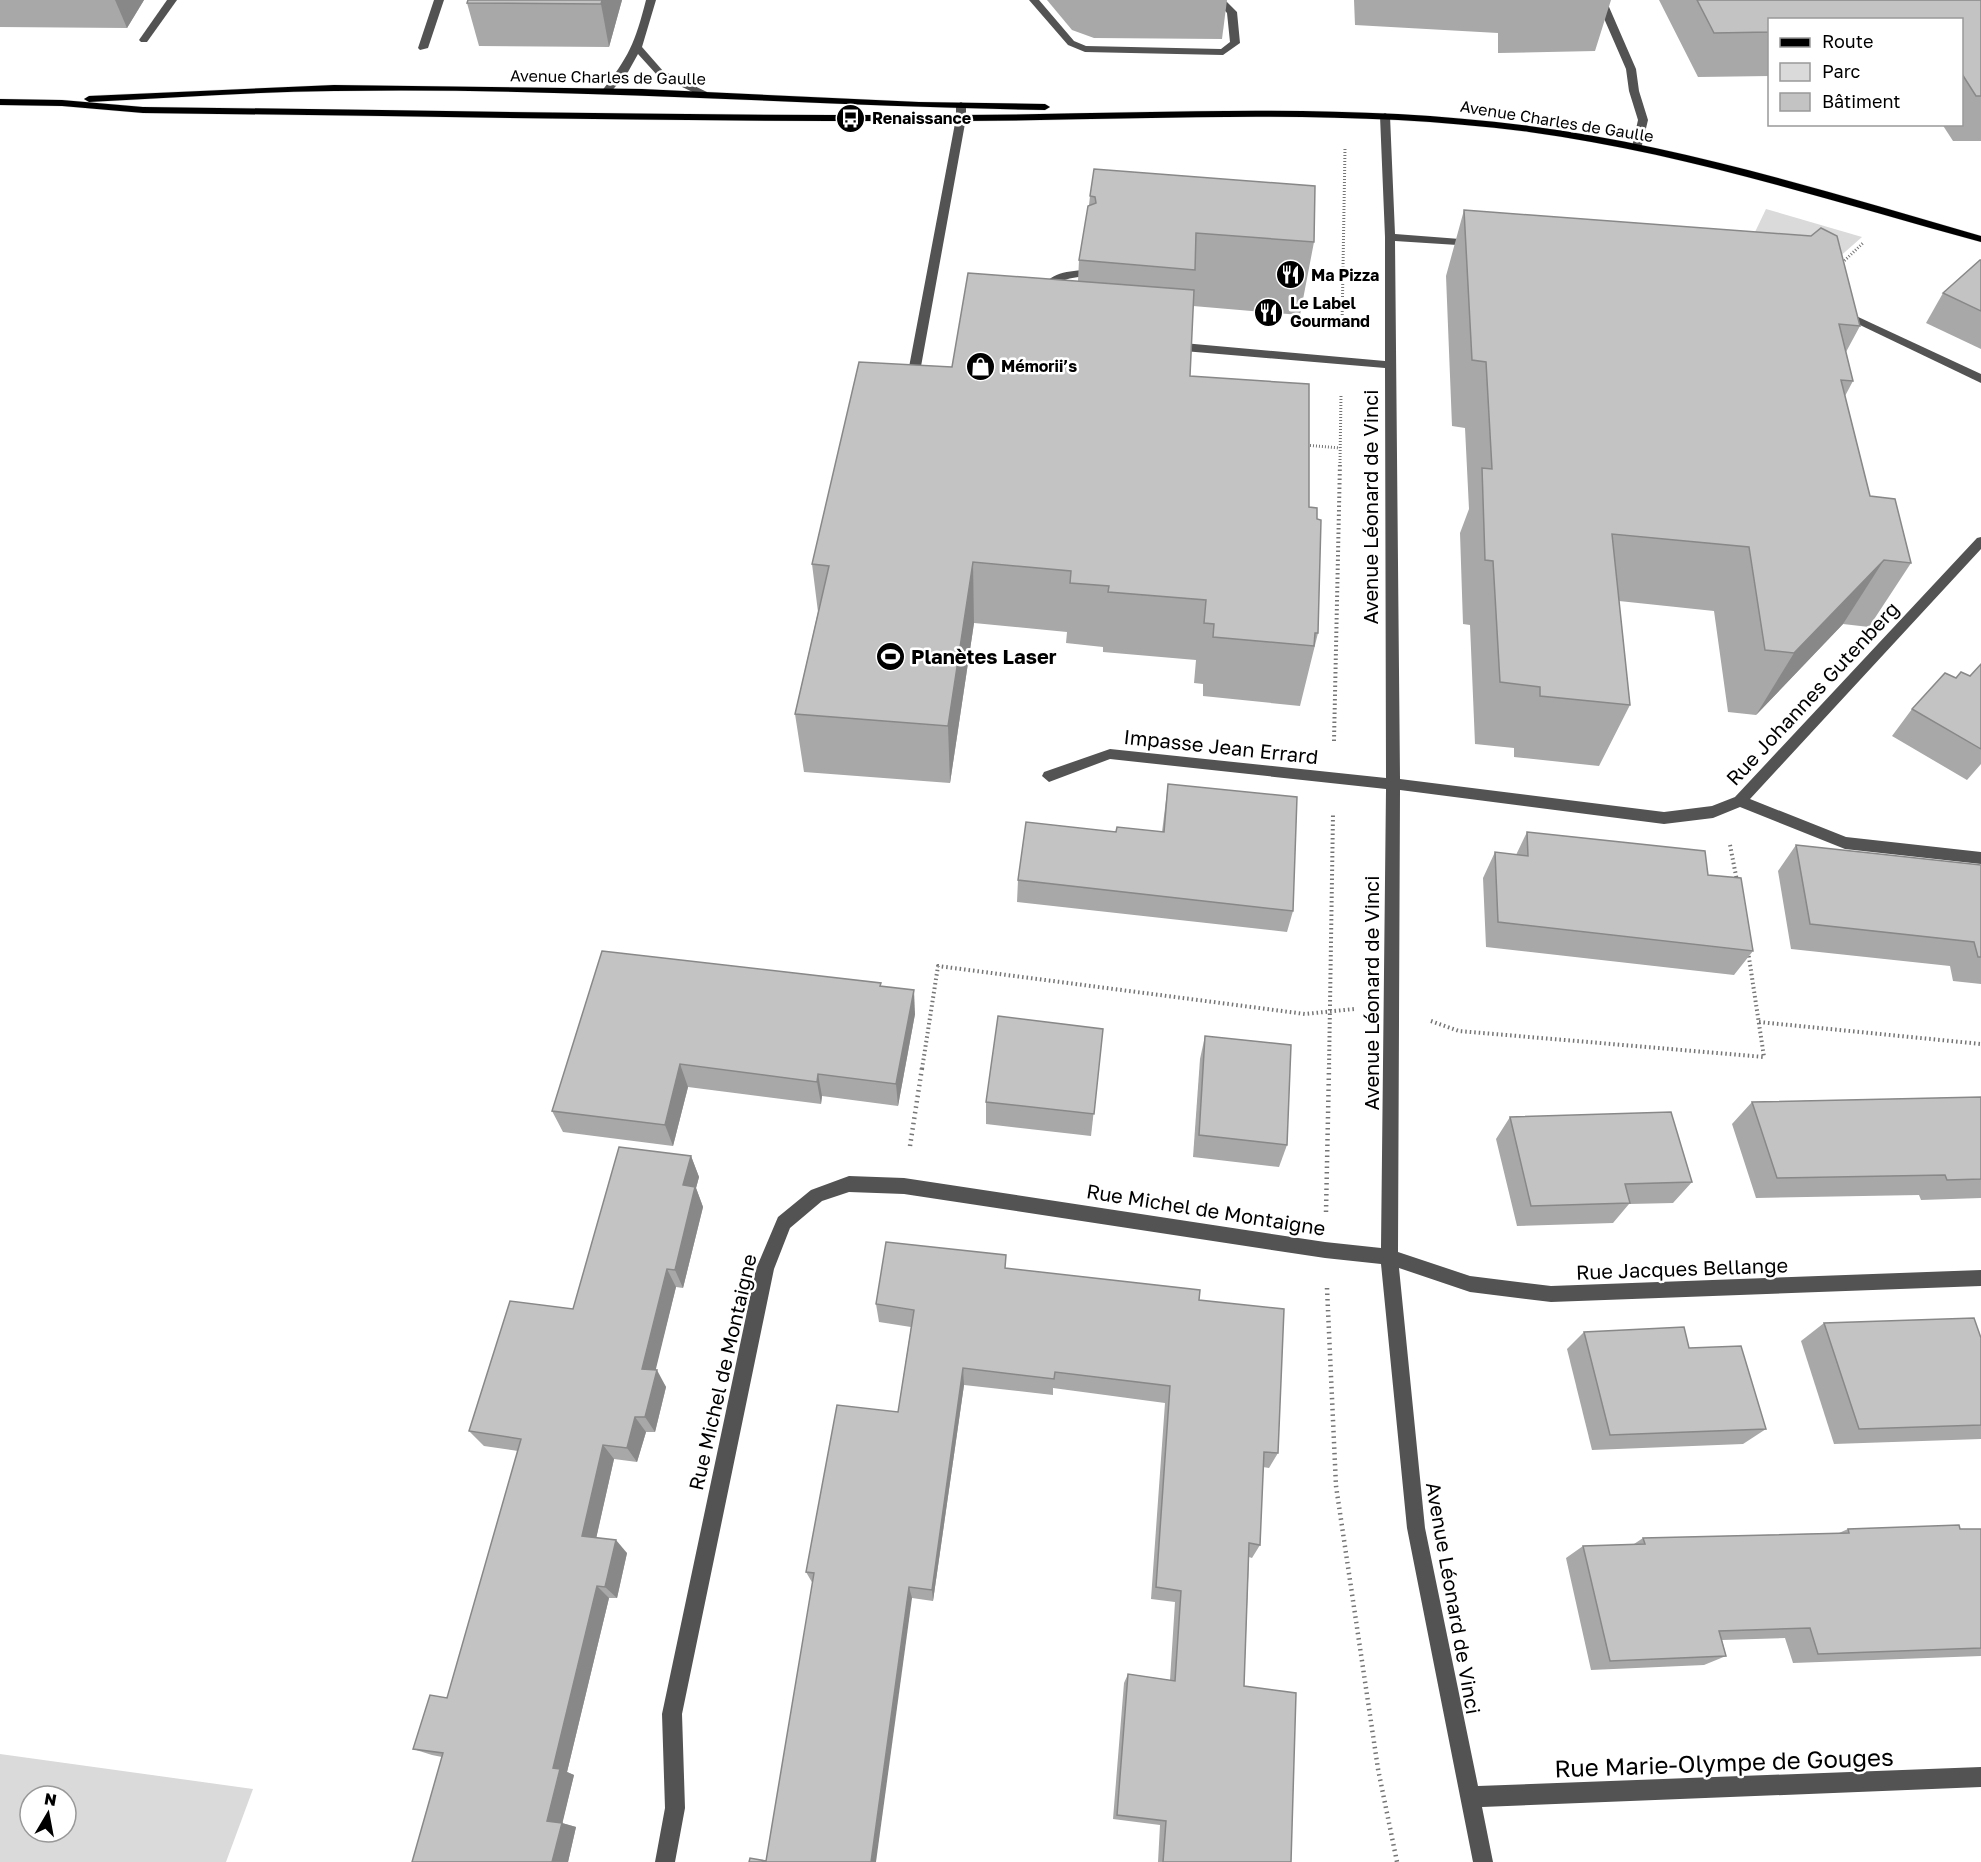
<svg xmlns="http://www.w3.org/2000/svg" width="1981" height="1862" font-family="'Golos Text',sans-serif">
  <rect width="100%" height="100%" fill="#fff"/>
  <!-- green -->
  <g fill="#dadada" fill-rule="evenodd">
    <polygon points="1766,209 1862,237 1837,259 1744,255"/>
    <path d="M0,1754L253,1789L226,1862H0ZM30,1796H66V1832H30Z"/>
  </g>
  <g fill="none" stroke-linecap="round" stroke-linejoin="round">
    <defs>
      <g id="major">
        <path d="M334,85L642,89L919,102L1045,104L1050,107L1045,110C808,106 571,87 334,91C252,92 171,98 89,102L84,99L89,96Z"/>
        <path d="M0,99L62,100L143,107C416,110 689,116 962,115C1151,114 1341,101 1529,126C1683,146 1832,193 1981,236V242C1831,201 1684,153 1529,132C1341,107 1151,120 962,121C689,122 416,116 143,113L62,106L0,105Z"/>
      </g>
    </defs>
    <!-- major casing -->
    <use href="#major" stroke="#dbdbdb" stroke-width="1"/>
    <!-- path-far2 -->
    <g stroke="#757575" stroke-width="3" stroke-dasharray="1 2" stroke-linecap="butt">
      <polyline points="1839,262 1843,262 1863,243"/>
      <polyline points="1342,327 1345,148"/>
      <polyline points="1304,445 1340,448"/>
      <polyline points="1340,463 1341,394"/>
    </g>
    <!-- path-far1 -->
    <g stroke="#757575" stroke-width="4" stroke-dasharray="1.5 3" stroke-linecap="butt">
      <polyline points="1334,741 1340,462"/>
      <polyline points="1730,845 1737,881"/>
      <polyline points="1431,1021 1459,1031 1764,1057 1748,951"/>
      <polyline points="1759,1022 1981,1044"/>
      <polyline points="922,1069 938,966 1305,1014 1354,1009"/>
      <polyline points="1329,1069 1333,814"/>
    </g>
    <!-- path -->
    <g stroke="#757575" stroke-width="4.5" stroke-dasharray="1.5 4" stroke-linecap="butt">
      <polyline points="910,1146 922,1068"/>
      <polyline points="1326,1212 1329,1068"/>
      <polyline points="1327,1288 1336,1486 1378,1769 1397,1862"/>
    </g>
    <!-- minor -->
    <g fill="#535353" fill-rule="evenodd">
      <polygon points="167,0 177,0 147,42 141,42 139,40"/>
      <polygon points="434,0 444,0 428,48 420,50 418,48"/>
      <path d="M646,0H656L642,47L663,71L707,92V96H701L657,75L638,54L628,72L609,94L601,92C629,57 635,43 646,0Z"/>
      <polygon points="1029,0 1039,0 1074,41 1086,46 1221,49 1230,42 1227,13 1215,0 1225,0 1237,12 1240,43 1223,55 1085,52 1068,45"/>
      <polygon points="1596,0 1606,0 1636,69 1639,91 1648,120 1641,149 1632,147 1638,120 1629,91 1626,69"/>
      <polygon points="961,102 966,105 966,118 918,383 912,387 906,383 956,118 956,105"/>
      <polygon points="1385,113 1390,116 1395,234 1473,240 1478,243 1473,246 1395,241 1400,779 1664,812 1712,806 1735,797 1977,538 1981,537 1981,549 1750,799 1846,837 1981,852 1981,864 1845,849 1740,807 1713,818 1664,824 1400,790 1398,1252 1470,1276 1551,1286 1981,1270 1981,1286 1551,1302 1470,1292 1399,1268 1425,1528 1478,1786 1981,1767 1981,1787 1482,1807 1493,1862 1473,1862 1407,1528 1381,1264 1325,1258 904,1194 849,1192 822,1201 790,1228 774,1269 682,1714 685,1808 675,1862 655,1862 665,1808 662,1714 756,1269 778,1217 811,1190 849,1176 904,1178 1325,1242 1381,1248 1386,789 1110,759 1049,782 1042,776 1044,772 1110,749 1386,778 1385,368 1172,350 1166,346 1172,342 1385,361 1385,237 1380,116"/>
      <path d="M1085,270L1089,271V275C1068,280 1059,276 1048,297L1044,298L1038,295C1045,274 1065,271 1085,270Z"/>
      <polygon points="1841,309 1981,374 1981,383 1837,314 1835,312"/>
    </g>
    <!-- major -->
    <use href="#major" fill="#000" fill-rule="evenodd"/>
  </g>
  <!-- wall -->
  <g fill="#a8a8a8">
    <polygon points="0,0 144,0 127,28 0,27"/>
    <polygon points="468,0 622,0 609,47 479,46 467,3"/>
    <polygon points="1047,0 1227,0 1222,39 1094,38 1072,30"/>
    <polygon points="1354,0 1611,0 1595,51 1498,53 1498,33 1355,25"/>
    <polygon points="1659,0 1981,0 1981,141 1953,141 1942,124 1962,124 1962,20 1770,20 1770,76 1698,77"/>
    <polygon points="1090,196 1314,242 1300,315 1193,306 1190,376 1309,507 1318,633 1300,706 1203,696 1203,684 1194,683 1196,660 1103,652 1103,647 1066,643 1067,632 974,623 950,783 804,772 795,714 818,612 812,564 952,367 1078,281 1079,260 1089,205"/>
    <polygon points="1464,210 1860,326 1846,352 1853,381 1845,396 1870,496 1911,563 1869,627 1843,624 1756,715 1728,712 1714,611 1619,601 1630,705 1599,766 1514,757 1514,748 1475,744 1470,625 1463,624 1460,533 1469,509 1465,428 1452,426 1446,276"/>
    <polygon points="1981,260 1981,349 1926,323 1943,293"/>
    <polygon points="1981,664 1981,764 1967,780 1892,736 1912,709 1956,678 1970,676"/>
    <polygon points="1168,784 1293,911 1287,932 1017,902 1018,880 1116,832 1162,832"/>
    <polygon points="1527,832 1708,875 1753,951 1734,975 1486,947 1483,878 1495,852 1516,855"/>
    <polygon points="1796,845 1981,865 1981,984 1953,981 1950,966 1791,949 1778,871"/>
    <polygon points="881,986 915,1014 898,1106 822,1096 821,1104 688,1087 673,1146 563,1132 552,1111"/>
    <polygon points="1103,1029 1091,1136 986,1124 986,1102"/>
    <polygon points="1205,1036 1287,1145 1279,1167 1193,1157 1200,1059"/>
    <polygon points="1981,1097 1981,1198 1921,1200 1919,1195 1756,1198 1732,1124 1752,1102"/>
    <polygon points="1510,1117 1692,1182 1673,1203 1629,1204 1613,1223 1517,1226 1496,1139"/>
    <polygon points="691,1156 699,1177 696,1188 703,1207 683,1288 676,1287 655,1370 666,1387 655,1432 646,1432 637,1462 614,1459 596,1538 627,1553 617,1598 609,1598 567,1772 574,1775 562,1823 576,1827 568,1862 412,1862 442,1757 432,1755 413,1749 447,1698 518,1451 484,1446 469,1431 573,1309"/>
    <polygon points="1006,1268 1199,1300 1278,1453 1269,1468 1263,1467 1260,1545 1252,1558 1249,1557 1244,1686 1291,1862 1158,1862 1160,1825 1113,1819 1124,1683 1128,1674 1170,1680 1175,1602 1151,1599 1165,1403 1053,1388 1053,1395 964,1385 933,1601 912,1598 766,1861 813,1584 806,1572 898,1412 911,1327 879,1322 876,1304"/>
    <polygon points="1824,1323 1981,1338 1981,1439 1834,1444 1801,1341"/>
    <polygon points="1584,1332 1689,1348 1766,1429 1743,1444 1592,1450 1567,1349"/>
    <polygon points="1848,1529 1981,1529 1981,1656 1793,1663 1785,1638 1722,1640 1726,1656 1704,1665 1591,1670 1566,1558 1583,1546 1634,1544 1643,1538 1839,1533"/>
  </g>
  <!-- shaded-wall -->
  <g fill="#888">
    <polygon points="115,0 144,0 127,28"/>
    <polygon points="602,0 622,0 609,47 601,4"/>
    <polygon points="1884,560 1843,624 1756,715 1794,653"/>
    <polygon points="973,562 974,623 950,783 948,726"/>
    <polygon points="914,990 915,1014 898,1106 896,1084"/>
    <polygon points="680,1064 688,1087 673,1146 665,1125"/>
    <polygon points="818,1074 822,1096 821,1104 817,1082"/>
    <polygon points="691,1156 699,1177 696,1188 703,1207 683,1288 675,1270 683,1185"/>
    <polygon points="667,1269 676,1287 652,1385 642,1369"/>
    <polygon points="963,1368 964,1385 933,1601 932,1590"/>
    <polygon points="657,1370 666,1387 655,1432 645,1417"/>
    <polygon points="635,1417 646,1432 637,1462 627,1448"/>
    <polygon points="603,1445 614,1459 594,1548 582,1536"/>
    <polygon points="616,1540 627,1553 617,1598 605,1587"/>
    <polygon points="597,1586 609,1598 567,1772 574,1775 562,1825 547,1821 553,1768"/>
    <polygon points="909,1587 912,1598 876,1862 871,1862"/>
    <polygon points="562,1823 576,1827 568,1862 552,1862"/>
  </g>
  <!-- building -->
  <g fill="#c3c3c3" stroke="#888" stroke-width="1.5">
    <polygon points="468,0 602,0 601,4 467,3"/>
    <polygon points="1697,0 1981,0 1981,96 1976,96 1962,74 1962,20 1770,20 1770,32 1714,33"/>
    <polygon points="1094,169 1315,186 1314,242 1196,233 1195,270 1079,260 1088,206 1096,203 1095,197 1090,196"/>
    <polygon points="1464,210 1811,236 1821,228 1837,236 1860,326 1839,324 1853,381 1841,380 1870,496 1895,499 1911,563 1884,560 1794,653 1765,650 1749,547 1612,534 1630,705 1540,696 1540,687 1500,682 1493,561 1485,560 1482,468 1492,469 1486,362 1472,360"/>
    <polygon points="1980,260 1981,260 1981,311 1943,293"/>
    <polygon points="968,273 1194,290 1190,376 1309,384 1309,507 1317,508 1317,519 1321,520 1318,633 1315,633 1314,646 1213,637 1214,624 1204,623 1206,600 1108,592 1109,586 1070,583 1071,571 973,562 948,726 795,714 829,566 812,564 859,362 952,367"/>
    <polygon points="1981,664 1981,749 1912,709 1945,673 1956,678 1961,672 1970,676"/>
    <polygon points="1168,784 1297,797 1293,911 1018,880 1026,822 1116,832 1117,827 1164,832"/>
    <polygon points="1527,832 1705,851 1708,875 1741,878 1753,951 1498,922 1495,852 1528,856"/>
    <polygon points="1796,845 1981,865 1981,957 1978,957 1974,942 1810,924"/>
    <polygon points="602,951 881,983 880,986 914,990 896,1084 818,1074 817,1082 680,1064 665,1125 552,1111"/>
    <polygon points="998,1016 1103,1029 1094,1114 986,1102"/>
    <polygon points="1205,1036 1291,1045 1287,1145 1199,1135"/>
    <polygon points="1981,1097 1981,1179 1947,1180 1945,1175 1777,1178 1752,1102"/>
    <polygon points="1671,1112 1692,1182 1625,1184 1630,1203 1531,1206 1510,1117"/>
    <polygon points="619,1147 691,1156 683,1185 695,1187 675,1270 667,1269 642,1369 657,1370 645,1417 635,1417 627,1448 603,1445 582,1536 616,1540 605,1587 597,1586 553,1768 560,1769 547,1821 562,1823 552,1862 412,1862 443,1753 413,1749 430,1695 447,1698 521,1439 469,1431 510,1301 573,1309"/>
    <polygon points="886,1242 1006,1255 1005,1268 1200,1290 1199,1300 1284,1309 1278,1453 1264,1452 1260,1545 1249,1543 1244,1686 1296,1693 1291,1862 1163,1862 1166,1821 1117,1815 1128,1674 1175,1681 1181,1591 1156,1587 1170,1386 1055,1372 1054,1379 963,1368 932,1590 909,1587 871,1862 749,1862 750,1858 766,1861 814,1573 806,1572 837,1405 898,1412 914,1310 876,1304"/>
    <polygon points="1974,1318 1981,1338 1981,1425 1859,1429 1824,1323"/>
    <polygon points="1684,1327 1689,1348 1741,1346 1766,1429 1610,1435 1584,1332"/>
    <polygon points="1959,1525 1960,1529 1981,1529 1981,1648 1818,1654 1810,1628 1719,1631 1726,1656 1610,1661 1583,1546 1645,1544 1643,1538 1849,1533 1848,1529"/>
  </g>
  <!-- icons -->
  <defs>
    <symbol id="bus-disc" viewBox="-11 -11 22 22"><circle r="9.5" fill="#000" stroke="#fff"/><path d="M-5-6H5V4H4V6H2V4H-2V6H-4V4H-5ZM-3.5-4V0h7V-4ZM-3.5 1.2v1.5H-2V1.2ZM2 1.2v1.5H3.5V1.2Z" fill="#fff"/></symbol>
    <symbol id="restaurant-disc" viewBox="-11 -11 22 22"><circle r="9.5" fill="#000" stroke="#fff"/><path d="M-5-6h1v4h1v-4h1v4h1v-4h1v5L-1.5 .5V6h-2V.5L-5-1ZM5-6V6H3V1.5H1.5Q1.5-4 5-6Z" fill="#fff"/></symbol>
    <symbol id="shop-disc" viewBox="-11 -11 22 22"><circle r="9.5" fill="#000" stroke="#fff"/><path d="M-5-2.5h2.3a2.7 3.5 0 0 1 5.4 0H5L5.5 6h-11ZM-1.5-2.5h3a1.5 2.3 0 0 0-3 0Z" fill="#fff"/></symbol>
    <symbol id="stadium-disc" viewBox="-11 -11 22 22"><circle r="9.5" fill="#000" stroke="#fff"/><path d="M0-5a6.5 5 0 1 0 0 10a6.5 5 0 1 0 0-10ZM-3.5-1.8h7v3.6h-7Z" fill="#fff"/></symbol>
  </defs>
  <g fill-rule="evenodd">
    <use href="#bus-disc" x="834" y="102" width="33" height="33"/>
    <use href="#restaurant-disc" x="1274" y="258" width="33" height="33"/>
    <use href="#restaurant-disc" x="1252" y="296" width="33" height="33"/>
    <use href="#shop-disc" x="964" y="350" width="33" height="33"/>
    <use href="#stadium-disc" x="874" y="640" width="33" height="33"/>
  </g>
  <g text-anchor="middle" dominant-baseline="central" stroke-width="5" stroke-linejoin="round" paint-order="stroke">
    <!-- far-street labels -->
    <g font-size="16" fill="#000" stroke="#fff">
      <text transform="translate(608 77) rotate(1)">Avenue Charles de Gaulle</text>
      <text transform="translate(1557 121) rotate(9)">Avenue Charles de Gaulle</text>
    </g>
    <!-- far-poi labels -->
    <g font-size="16" font-weight="bold" fill="#000" stroke="#fff" text-anchor="start">
      <text x="872" y="118">Renaissance</text>
      <text x="1311" y="275">Ma Pizza</text>
      <text x="1290" y="303">Le Label<tspan x="1290" dy="18">Gourmand</tspan></text>
      <text x="1001" y="366">Mémorii’s</text>
    </g>
    <!-- street labels -->
    <g font-size="20" fill="#000" stroke="#fff">
      <text transform="translate(1370 507) rotate(-90)">Avenue Léonard de Vinci</text>
      <text transform="translate(1812 693) rotate(-47)">Rue Johannes Gutenberg</text>
      <text transform="translate(1221 746) rotate(6)">Impasse Jean Errard</text>
      <text transform="translate(1371 993) rotate(-90)">Avenue Léonard de Vinci</text>
      <text transform="translate(1206 1209) rotate(9)">Rue Michel de Montaigne</text>
      <text transform="translate(1682 1268) rotate(-2)">Rue Jacques Bellange</text>
      <text transform="translate(722 1372) rotate(-77)">Rue Michel de Montaigne</text>
      <text transform="translate(1454 1598) rotate(80)">Avenue Léonard de Vinci</text>
    </g>
    <!-- poi labels -->
    <g font-size="20" font-weight="bold" fill="#000" stroke="#fff" text-anchor="start">
      <text x="911" y="656">Planètes Laser</text>
    </g>
    <!-- near-street labels -->
    <g font-size="24" fill="#000" stroke="#fff">
      <text transform="translate(1724 1762) rotate(-2)">Rue Marie-Olympe de Gouges</text>
    </g>
  </g>
  <!-- legend -->
  <rect x="1768" y="18" width="195" height="108" fill="#ffffff" stroke="#999999" stroke-width="1.5"/>
  <rect x="1780" y="38" width="30" height="9" fill="#000000" stroke="#999999" stroke-width="1.5"/>
  <text x="1822" y="48" font-size="18" fill="#000000">Route</text>
  <rect x="1780" y="63" width="30" height="18" fill="#dadada" stroke="#999999" stroke-width="1.5"/>
  <text x="1822" y="78" font-size="18" fill="#000000">Parc</text>
  <rect x="1780" y="93" width="30" height="18" fill="#c3c3c3" stroke="#999999" stroke-width="1.5"/>
  <text x="1822" y="108" font-size="18" fill="#000000">Bâtiment</text>
  <!-- north arrow -->
  <g transform="translate(48 1814) rotate(10)"><circle r="28" fill="#ffffff" stroke="#999999" stroke-width="1.5"/>
  <path d="M0-4.5L10 22L0 15L-10 22Z" fill="#000000"/>
  <text y="-9" font-size="16" font-weight="bold" text-anchor="middle" fill="#000000">N</text>
  </g>
</svg>
